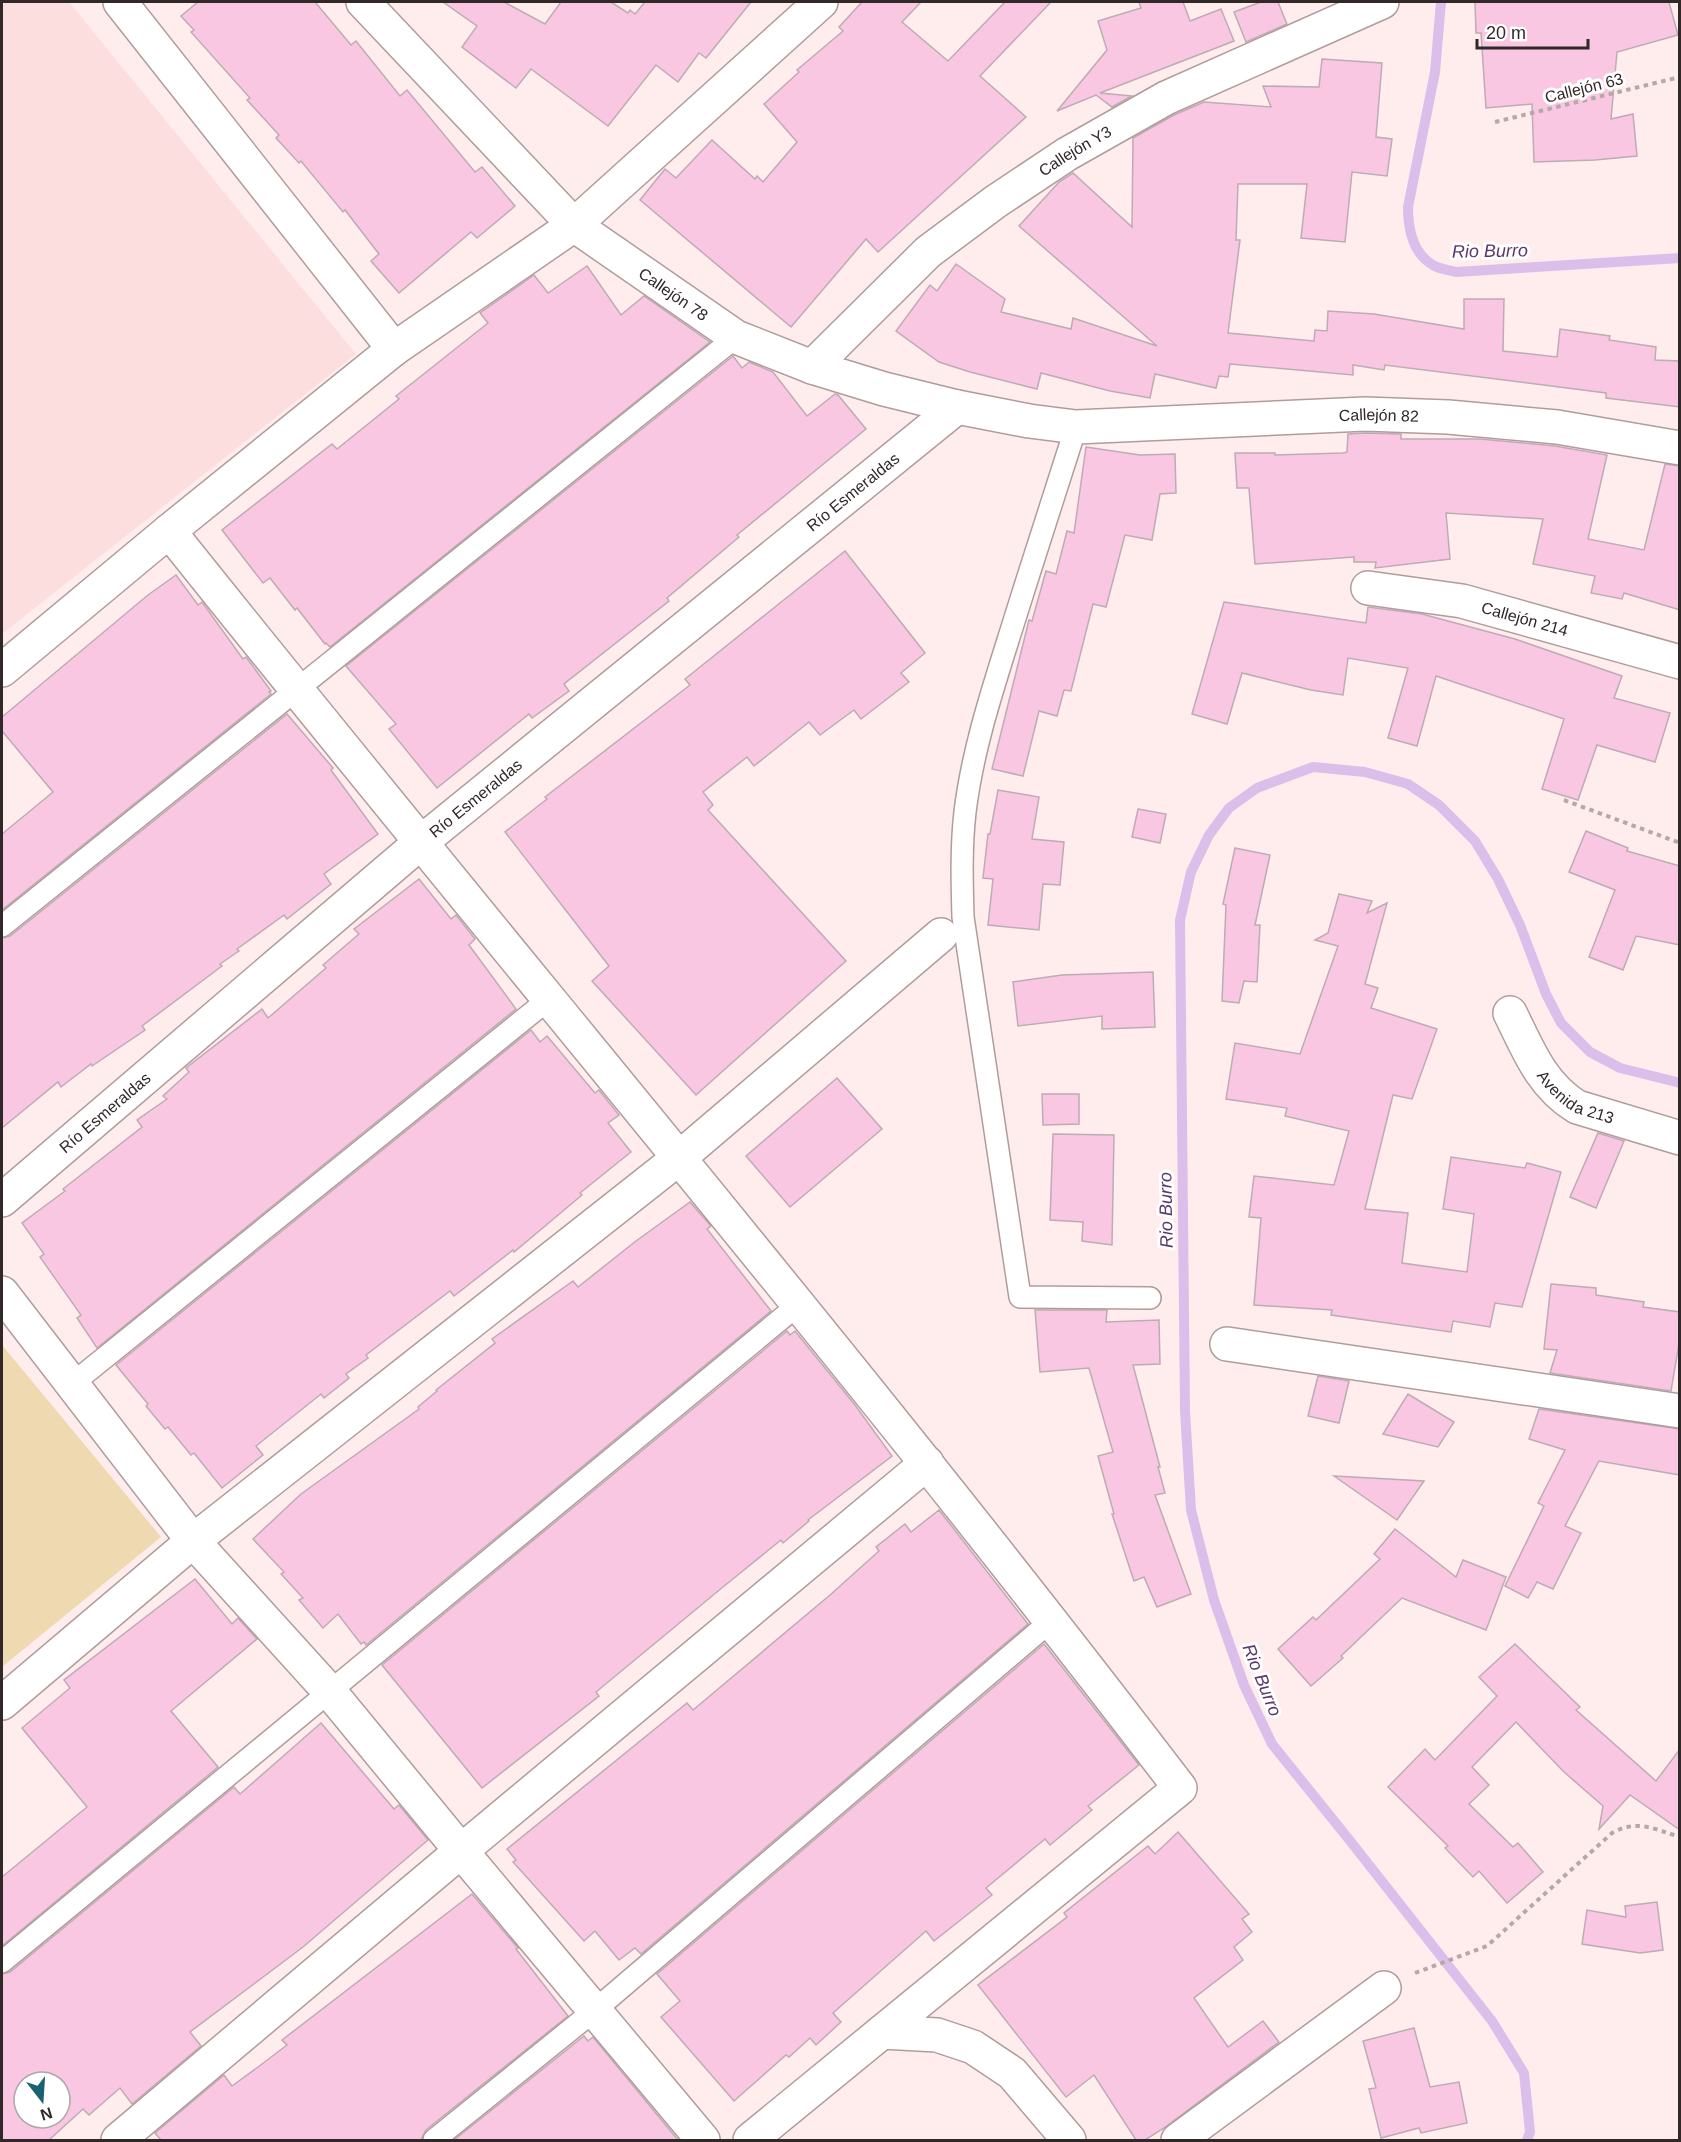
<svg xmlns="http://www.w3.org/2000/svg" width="1681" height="2142" font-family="Helvetica,sans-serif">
  <rect width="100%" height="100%" fill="#ffeded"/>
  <!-- built -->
  <polygon fill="#fddede" points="2,2 69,2 356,354 2,634"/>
  <!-- green -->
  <polygon fill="#eed9b1" points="2,1345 161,1537 2,1667"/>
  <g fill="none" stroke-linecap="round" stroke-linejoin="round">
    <!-- stream -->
    <g stroke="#dbbfea" stroke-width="10">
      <path d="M1441,2L1435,72L1408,207C1408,228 1412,253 1433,265C1439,269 1449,270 1456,272L1680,258"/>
      <polyline points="1527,2140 1530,2132 1524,2073 1492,2021 1347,1837 1272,1744 1244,1685 1214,1600 1191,1510 1185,1411 1180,920 1191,872 1209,835 1229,808 1257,788 1313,767 1365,772 1408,784 1439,805 1475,841 1498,879 1520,925 1546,994 1561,1023 1590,1052 1620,1068 1680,1083"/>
    </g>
  </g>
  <!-- building -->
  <g fill="#f9c7e1" stroke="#beabb4" stroke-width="1.5" fill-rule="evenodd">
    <polygon points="198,2 315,2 351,45 356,41 400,96 407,90 475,172 482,167 515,206 477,238 471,232 399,293 371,261 379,254 345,210 343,212 301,161 299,163 276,138 279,135 247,100 250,98 191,32 194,30 181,16"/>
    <polygon points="443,2 504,2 545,24 561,2 611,2 628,13 630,10 635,14 645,2 751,2 706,58 699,53 678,82 656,65 608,126 531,69 516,88 462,47 477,26"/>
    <polygon points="862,2 921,2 902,22 948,61 1005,2 1051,2 980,76 1026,117 878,252 866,239 791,327 640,200 665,169 676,178 712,140 755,179 757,176 763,182 797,142 764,104 799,72 797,70 843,31 839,27"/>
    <polygon points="1139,2 1183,2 1190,21 1221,9 1234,41 1100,93 1132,96 1112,107 1096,95 1057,111 1107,50 1098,21 1141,8"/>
    <polygon points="1261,2 1278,2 1287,24 1246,42 1234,12"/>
    <polygon points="1475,2 1669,2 1678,35 1617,52 1611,119 1633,114 1637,156 1595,160 1534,162 1532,104 1486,108 1481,33 1476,33"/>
    <polygon points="1322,59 1382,63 1376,137 1392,139 1387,176 1352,172 1345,242 1301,238 1307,184 1238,184 1236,240 1240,240 1228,333 1314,341 1315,330 1327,331 1328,311 1374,314 1464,329 1464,299 1504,299 1503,351 1557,357 1560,329 1610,336 1609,340 1656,347 1655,360 1680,361 1680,407 1606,398 1606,393 1385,365 1384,370 1353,365 1353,375 1230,364 1228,377 1219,376 1216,388 1155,374 1150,398 1110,391 1041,373 1037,389 970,372 939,362 896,331 930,285 937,291 956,264 1005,299 1001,312 1071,329 1073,318 1157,346 1019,226 1059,182 1073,173 1132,227 1133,138 1174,115 1204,102 1271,107 1263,86 1319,87"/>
    <polygon points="587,266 621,315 644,296 710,342 330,647 326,643 325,644 297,608 295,610 270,578 263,583 222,530 332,444 337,449 399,399 396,396 488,323 480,313 534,275 548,293"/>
    <polygon points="733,356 742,368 749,362 773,372 807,416 835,394 838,395 866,429 737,535 739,537 667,598 669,601 564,684 569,691 532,718 529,714 437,788 389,729 396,724 346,666"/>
    <polygon points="1365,433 1401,434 1401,439 1480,439 1555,446 1607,455 1588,539 1644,550 1665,464 1680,466 1680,610 1624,593 1622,599 1591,593 1595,576 1533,564 1543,519 1446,513 1450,559 1375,568 1376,562 1354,562 1354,557 1255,564 1249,488 1237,488 1235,453 1275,453 1275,455 1343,453 1347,452 1348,434"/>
    <polygon points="1086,447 1140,455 1175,454 1176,493 1160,494 1152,540 1125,535 1106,607 1093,604 1071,691 1064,690 1057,716 1039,711 1023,776 992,769 1029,620 1032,621 1046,571 1056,574 1067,531 1074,533"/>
    <polygon points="845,551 925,653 901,673 909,682 861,719 854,710 820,735 809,722 754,766 747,757 703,792 713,805 708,810 846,961 696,1095 592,981 609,966 505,832 547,799 545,797 690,685 685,679"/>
    <polygon points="176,575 198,605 202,602 243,659 246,657 271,691 269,692 271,694 2,910 2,834 53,792 2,731 2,717 148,595"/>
    <polygon points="1224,602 1366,623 1368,607 1422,614 1515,639 1622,676 1614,698 1670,713 1655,762 1597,745 1578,800 1542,789 1564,719 1436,676 1417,746 1388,738 1408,668 1348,658 1343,695 1311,690 1242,673 1227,724 1192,714"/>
    <polygon points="287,714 333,768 331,770 378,834 324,874 331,884 287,919 284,915 237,949 239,951 220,964 222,966 142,1026 145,1030 92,1066 91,1064 61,1087 58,1082 2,1128 2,938 10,936"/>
    <polygon points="998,790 1039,797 1032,839 1064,842 1060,885 1043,884 1039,930 988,925 993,879 983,878 988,834 990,834"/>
    <polygon points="1138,809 1166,814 1160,843 1132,837"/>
    <polygon points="1586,831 1628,848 1627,851 1680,866 1680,945 1636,936 1623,970 1589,957 1615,890 1569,872"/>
    <polygon points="1235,848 1270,855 1255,925 1260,925 1257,982 1244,981 1239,1003 1222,1001 1226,905 1223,904"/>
    <polygon points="419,879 451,919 456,915 475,939 469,945 516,1009 97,1348 77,1318 81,1315 40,1257 44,1254 22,1223 65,1191 63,1189 142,1127 137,1120 167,1099 163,1096 189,1072 186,1068 262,1009 268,1018 326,968 323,965 359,934 354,929"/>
    <polygon points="1339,894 1372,901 1367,913 1387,903 1365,984 1378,988 1371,1008 1437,1029 1412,1099 1393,1095 1365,1209 1408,1213 1402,1263 1467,1272 1474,1214 1443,1209 1451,1157 1525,1168 1527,1163 1561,1172 1522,1307 1495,1303 1490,1327 1453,1321 1451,1332 1331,1315 1332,1310 1254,1305 1261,1218 1249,1217 1254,1176 1334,1185 1349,1131 1285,1116 1287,1108 1226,1099 1235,1043 1300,1054 1338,946 1315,940 1328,933"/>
    <polygon points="1153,972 1155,1027 1102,1029 1102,1016 1018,1026 1013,982 1062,975"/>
    <polygon points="531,1030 540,1042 547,1036 595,1093 599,1090 619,1115 608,1123 631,1152 580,1193 582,1195 514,1252 513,1250 454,1296 450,1291 366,1355 368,1358 346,1374 349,1378 324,1398 321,1394 256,1446 263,1455 222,1488 194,1453 191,1455 168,1427 165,1429 146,1406 148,1404 116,1365"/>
    <polygon points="837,1078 882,1129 790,1207 746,1156"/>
    <polygon points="1042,1094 1079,1094 1079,1124 1043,1125"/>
    <polygon points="1598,1133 1624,1141 1596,1208 1570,1197"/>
    <polygon points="1053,1134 1114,1135 1112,1245 1082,1241 1083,1222 1050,1220"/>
    <polygon points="690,1202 711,1226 707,1229 771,1311 366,1645 364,1642 361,1644 338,1614 323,1628 299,1600 303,1598 281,1574 284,1572 253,1539 301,1494 419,1409 418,1407 437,1391 436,1390 495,1343 492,1339 573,1281 578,1287 636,1241"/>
    <polygon points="1551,1284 1596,1288 1596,1295 1644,1302 1643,1307 1680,1312 1680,1338 1671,1391 1550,1373 1557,1350 1544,1349"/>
    <polygon points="1035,1310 1107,1310 1106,1322 1159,1320 1160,1364 1133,1365 1160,1467 1158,1467 1165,1493 1155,1495 1191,1594 1157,1607 1144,1577 1134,1581 1112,1514 1114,1514 1098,1456 1113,1452 1089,1368 1040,1372"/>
    <polygon points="787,1331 790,1335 795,1331 855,1405 892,1456 808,1520 809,1521 783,1543 781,1540 723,1587 596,1692 599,1696 482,1788 382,1665"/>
    <polygon points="1318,1376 1349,1381 1339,1423 1308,1416"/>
    <polygon points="1408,1394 1454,1422 1438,1447 1383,1434"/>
    <polygon points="1539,1409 1680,1429 1680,1475 1599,1461 1565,1526 1581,1533 1553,1589 1537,1582 1528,1598 1505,1586 1544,1506 1538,1503 1565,1450 1529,1439"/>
    <polygon points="1334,1476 1424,1481 1397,1520"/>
    <polygon points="939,1510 1028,1624 641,1954 635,1948 619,1960 595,1931 584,1941 513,1862 516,1860 507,1849 687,1703 693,1710 830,1595 879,1551 876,1547 905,1524 911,1532"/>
    <polygon points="1395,1529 1456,1577 1463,1560 1506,1577 1486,1630 1402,1598 1341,1656 1343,1658 1311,1686 1278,1649 1313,1617 1316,1620 1380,1559 1374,1554"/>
    <polygon points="195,1579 232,1624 238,1618 257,1639 171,1711 218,1767 2,1946 2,1877 87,1807 22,1728 70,1688 64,1680"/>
    <polygon points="1044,1644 1139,1765 1088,1806 1092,1810 1050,1845 1045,1839 986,1888 992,1895 934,1941 926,1931 833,2013 841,2022 816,2045 810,2038 789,2057 786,2055 734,2101 661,2017 680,2001 657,1974"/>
    <polygon points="1515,1644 1580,1707 1576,1710 1656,1781 1680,1749 1680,1830 1630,1795 1599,1829 1603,1806 1564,1772 1516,1722 1472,1767 1489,1785 1469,1804 1513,1847 1518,1843 1543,1872 1507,1903 1479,1871 1473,1877 1445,1848 1448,1846 1388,1787 1425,1749 1435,1760 1497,1696 1479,1677"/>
    <path d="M321,1723L394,1809L399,1805L428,1840L303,1947L190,2032L201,2046L132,2104L120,2088L89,2115L83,2109L49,2140H2V1974L10,1972L234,1787L240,1794ZM24,2082H60V2118H24Z"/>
    <polygon points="1178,1832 1249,1914 1242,1919 1252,1932 1234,1947 1243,1960 1194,1998 1228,2047 1263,2021 1279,2042 1164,2128 1145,2140 1136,2140 1094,2075 1066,2097 978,1985 1067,1917 1064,1913 1148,1846 1155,1854"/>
    <polygon points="472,1894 518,1948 516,1949 568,2016 426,2130 421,2140 161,2140 155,2133 224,2075 232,2086 258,2067 287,2045 282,2040"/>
    <polygon points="1657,1902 1663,1950 1640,1953 1582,1944 1587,1910 1626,1917 1625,1906"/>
    <polygon points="1414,2028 1430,2087 1459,2082 1467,2123 1421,2133 1419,2128 1381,2138 1369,2089 1376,2088 1363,2041"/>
    <polygon points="584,2036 588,2041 593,2037 678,2140 454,2140"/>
  </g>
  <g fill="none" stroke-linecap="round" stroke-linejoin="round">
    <defs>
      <g id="lane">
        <path d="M1076,427C1056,490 1035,554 1015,618C995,682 973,746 965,812C961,847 962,883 963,917L1020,1297L1150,1298"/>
        <polyline points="2,926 736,337"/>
        <polyline points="72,1384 549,999"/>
        <polyline points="2,1962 798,1305"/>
        <polyline points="434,2140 595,2010 1052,1620"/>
      </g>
      <g id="street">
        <polyline points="120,2 394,349"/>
        <path id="s1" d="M363,2L574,225L736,337L812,367L884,389L957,407L1029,421L1076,427L1365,414L1448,417L1557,427L1680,448"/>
        <path id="s2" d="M812,367L928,252L995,202L1067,154L1166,98L1382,2"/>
        <path d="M169,531C504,951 854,1360 1180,1788L750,2140"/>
        <path id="s3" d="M1368,588L1462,601L1680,662"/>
        <path id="s4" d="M1510,1013C1528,1049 1541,1085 1577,1107L1680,1138"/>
        <path id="s5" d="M2,1200L420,843L957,407"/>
        <polyline points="2,1293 193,1541 330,1692 461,1851 703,2140"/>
        <polyline points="1227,1344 1680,1411"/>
        <polyline points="2,1703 193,1541 679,1158 941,935"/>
        <polyline points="882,2032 937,2035 973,2047 1012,2073 1069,2140"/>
        <polyline points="118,2140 461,1851 927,1463"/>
        <polyline points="1178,2140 1384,1988"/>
      </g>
      <polyline id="secondary" points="2,670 169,531 394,349 574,225 821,2"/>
    </defs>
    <!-- lane casing -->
    <use href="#lane" stroke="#b09c9b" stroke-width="24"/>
    <!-- street casing -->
    <use href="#street" stroke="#b09c9b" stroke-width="36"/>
    <!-- secondary casing -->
    <use href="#secondary" stroke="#b09c9b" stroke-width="36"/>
    <!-- path -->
    <g stroke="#b7a8a8" stroke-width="4" stroke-dasharray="4.5 4.5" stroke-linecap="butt">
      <polyline points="1495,122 1680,77"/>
      <polyline points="1564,800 1680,843"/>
      <path d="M1415,1973L1487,1946L1612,1833C1637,1819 1654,1829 1680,1837"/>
    </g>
    <!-- lane -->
    <use href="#lane" stroke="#fff" stroke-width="21"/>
    <!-- street -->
    <use href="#street" stroke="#fff" stroke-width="33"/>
    <!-- secondary -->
    <use href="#secondary" stroke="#fff" stroke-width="33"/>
  </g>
  <g text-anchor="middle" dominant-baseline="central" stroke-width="6" stroke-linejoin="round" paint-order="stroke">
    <!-- street labels -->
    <g font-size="16" fill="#312828" stroke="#fff">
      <text transform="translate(1584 88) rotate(-14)">Callejón 63</text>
      <text stroke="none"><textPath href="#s2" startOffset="342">Callejón Y3</textPath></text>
      <text stroke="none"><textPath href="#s1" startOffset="428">Callejón 78</textPath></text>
      <text stroke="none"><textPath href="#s1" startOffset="1160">Callejón 82</textPath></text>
      <text stroke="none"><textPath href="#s5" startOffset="1107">Río Esmeraldas</textPath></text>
      <text stroke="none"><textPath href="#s3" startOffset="160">Callejón 214</textPath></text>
      <text stroke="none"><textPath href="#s5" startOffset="621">Río Esmeraldas</textPath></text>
      <text stroke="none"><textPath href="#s4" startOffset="111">Avenida 213</textPath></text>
      <text stroke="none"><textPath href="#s5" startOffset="135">Río Esmeraldas</textPath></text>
    </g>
    <!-- water labels -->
    <g font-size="18" font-style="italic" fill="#5a376d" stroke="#fff">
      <text transform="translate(1490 251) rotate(-1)">Rio Burro</text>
      <text transform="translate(1166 1210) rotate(-91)">Rio Burro</text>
      <text transform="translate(1262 1680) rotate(68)">Rio Burro</text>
    </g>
  </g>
  <!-- border -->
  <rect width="1681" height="2142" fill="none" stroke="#312828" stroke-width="6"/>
  <!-- north arrow -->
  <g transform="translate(42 2100) rotate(163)"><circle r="28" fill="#ffffff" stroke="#ada9a9" stroke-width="1.5"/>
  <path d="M0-4.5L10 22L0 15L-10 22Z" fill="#1a6271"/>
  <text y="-9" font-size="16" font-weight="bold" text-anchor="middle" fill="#312828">N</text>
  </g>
  <!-- scale -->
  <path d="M1477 39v9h111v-9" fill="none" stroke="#312828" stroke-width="3"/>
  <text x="1486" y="39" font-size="18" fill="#312828" stroke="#ffffff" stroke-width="4.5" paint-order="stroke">20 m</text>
</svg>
